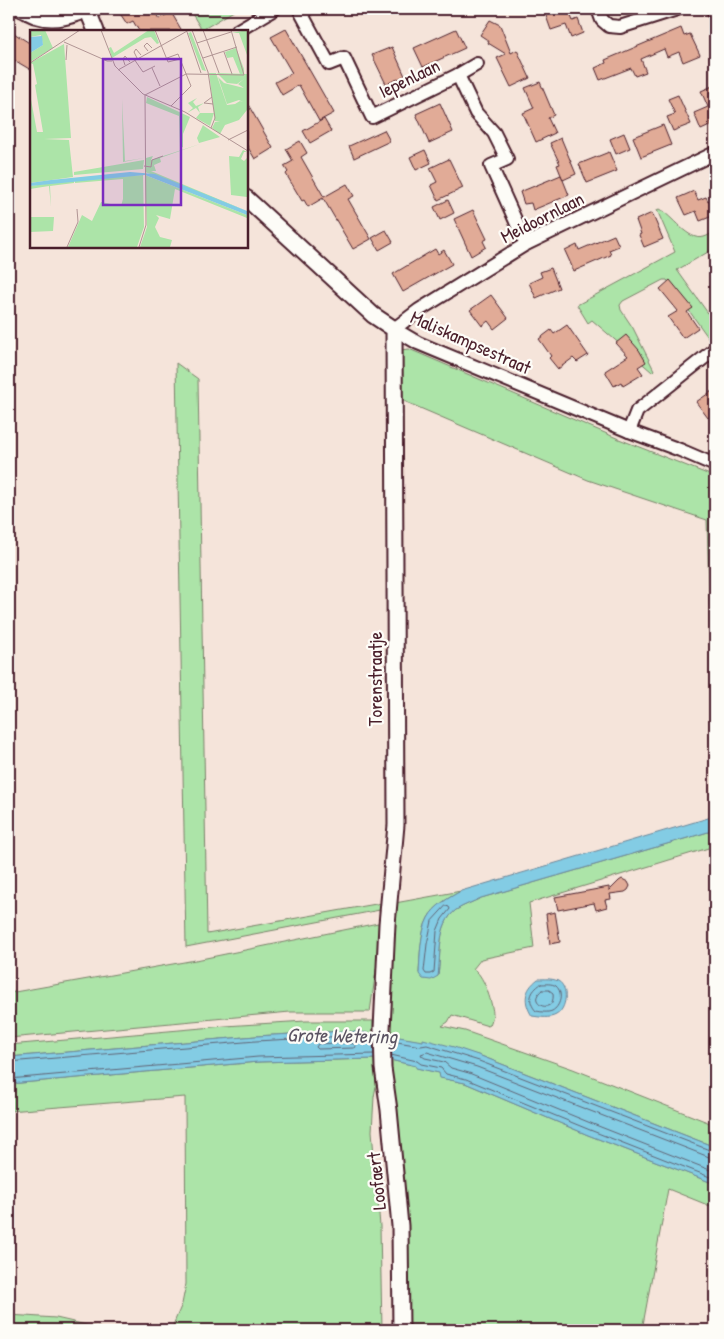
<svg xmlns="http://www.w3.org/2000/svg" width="724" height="1339" font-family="'Patrick Hand',sans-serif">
  <rect width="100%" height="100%" fill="#f5e4da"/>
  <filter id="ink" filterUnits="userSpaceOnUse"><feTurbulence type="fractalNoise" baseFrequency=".02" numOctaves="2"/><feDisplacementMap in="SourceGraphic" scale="10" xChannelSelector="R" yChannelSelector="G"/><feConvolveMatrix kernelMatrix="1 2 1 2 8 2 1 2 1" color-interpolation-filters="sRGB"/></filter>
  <g filter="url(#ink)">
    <!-- green -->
    <g fill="#ace4a8" stroke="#7b826a">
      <polygon points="189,9 237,9 202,30"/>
      <path d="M659,209C672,215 688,242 704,237C708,236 712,233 715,231V248L677,270L715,323V336L710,340L667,280H663L623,301L620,305L621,310L633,328L654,370L652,372L592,320L588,323L577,305L675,252L657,210Z"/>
      <polygon points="409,349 619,439 715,477 715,800 707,520 588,480 399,399 400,350"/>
      <polygon points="176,363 198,379 207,934 376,904 386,903 385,909 186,947"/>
      <path d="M715,830V846L529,903L534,948L481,959L473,969C483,973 492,1002 493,1013C493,1017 491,1022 490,1025L488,1026L452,1015L448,1022L442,1026L465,1031L573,1069L715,1125V1147L481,1056L420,1041L387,1035L395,903L461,891C450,897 434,906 428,918C420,933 420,957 419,973L438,976C441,954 437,924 456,910C464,905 473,902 481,898Z"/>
      <polygon points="383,922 370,1012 290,1012 9,1038 9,993 201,959"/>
      <polygon points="306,1021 373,1021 373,1034 346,1031 256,1036 9,1057 9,1045 225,1026"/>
      <polygon points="374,1059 376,1086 374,1097 372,1131 380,1226 382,1330 171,1330 182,1304 186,1284 185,1097 9,1111 9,1084 258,1062"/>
      <polygon points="390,1060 417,1066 417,1068 440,1073 441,1078 465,1083 588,1135 715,1184 715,1208 668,1189 642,1330 406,1330 390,1085"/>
      <polygon points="9,1315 56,1318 108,1330 9,1330"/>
    </g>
    <!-- water -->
    <g fill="#83cce4" stroke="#6c879a">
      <path d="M715,816V830L481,898C473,902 464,905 456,910C437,924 441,954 438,976L431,980L423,979L419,974C420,957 420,933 428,918C434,906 450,897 461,891Z"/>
      <path d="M538,979C545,979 551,978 558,981C569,987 567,1009 556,1015C549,1019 540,1017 532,1016C523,1001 524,990 538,979Z"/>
      <polygon points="346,1031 387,1035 423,1041 423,1039 454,1047 481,1056 715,1147 715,1184 588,1135 465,1083 440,1078 439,1073 416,1068 416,1066 390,1060 374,1059 258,1062 9,1084 9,1057 256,1036"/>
    </g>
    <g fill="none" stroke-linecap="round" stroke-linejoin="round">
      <!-- shore -->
      <g stroke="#616475" stroke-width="1">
        <polygon points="446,906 449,907 450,909 442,919 437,931 434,972 430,974 426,974 424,971 427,944 432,921"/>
        <path d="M541,984C545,984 552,983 556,986C564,993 560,1007 552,1011C547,1013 542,1012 536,1011C527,1001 530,991 541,984Z"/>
        <path d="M542,990H549L553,993C556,1017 524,1004 542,990Z"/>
        <polyline points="391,1041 421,1046 427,1045 479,1061 712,1151 715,1151"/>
        <polygon points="346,1043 355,1044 356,1047 354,1048 318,1049 316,1047 318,1044"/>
        <polyline points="391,1055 417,1061 421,1064 441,1068 446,1074 466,1079 590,1130 715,1179"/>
        <polyline points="9,1062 256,1041 346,1036 374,1039"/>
        <polyline points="9,1079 258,1057 374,1054"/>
        <polyline points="715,1158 709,1157 477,1067 427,1052 421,1054 422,1056 425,1058 444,1062 451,1068 469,1073 593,1124 715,1172"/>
      </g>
    </g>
    <!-- building -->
    <g fill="#e1ab97" stroke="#4a1f2b">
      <polygon points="117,9 153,9 159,19 171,12 182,31 139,31 133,21 127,24"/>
      <polygon points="557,9 568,9 573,21 578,19 583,33 571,38 566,25 551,30 545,13"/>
      <polygon points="490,20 500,25 511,53 517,50 530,78 511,87 497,58 506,54 488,43 489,41 480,35"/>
      <polygon points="681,28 684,36 690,34 700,55 683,62 679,52 667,57 664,49 641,59 646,72 635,76 631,68 600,80 595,68 606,63 605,60"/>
      <polygon points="286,29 334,113 319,121 299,85 282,95 275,82 292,73 271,37"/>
      <polygon points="456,29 465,48 423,67 414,48"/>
      <polygon points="9,30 31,44 31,70 9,57"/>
      <polygon points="392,47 405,76 386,84 372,55"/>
      <polygon points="540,82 554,115 548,118 555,133 536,142 523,113 534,108 525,88"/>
      <polygon points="715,85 715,124 714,121 711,122 712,125 701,130 694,113 708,107 701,91"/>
      <polygon points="678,95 691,124 673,131 667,117 675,114 668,99"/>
      <polygon points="246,101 273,148 255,159 246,144"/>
      <polygon points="440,103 453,132 429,143 416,114"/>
      <polygon points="324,119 331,131 310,143 303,131"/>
      <polygon points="663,125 671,145 641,157 633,137"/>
      <polygon points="384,130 390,141 354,158 349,146"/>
      <polygon points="624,133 630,148 616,154 610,139"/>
      <polygon points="561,138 576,174 563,180 557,165 560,164 550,143"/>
      <polygon points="300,141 307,153 301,157 324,197 347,184 354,196 348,199 371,239 353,249 323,198 308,207 304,200 302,201 286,174 288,172 284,166 293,161 286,149"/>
      <polygon points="425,150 431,163 416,170 410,157"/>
      <polygon points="609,152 617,171 587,183 579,164"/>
      <polygon points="449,159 463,188 438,200 431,185 437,182 430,168"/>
      <polygon points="561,175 569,195 533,210 531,203 524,204 520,192"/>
      <polygon points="694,191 698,200 706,197 708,201 712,199 715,207 715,215 700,221 696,211 686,215 678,198"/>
      <polygon points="448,200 454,213 440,220 434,207"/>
      <polygon points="473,210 487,239 483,241 486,247 471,256 454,219"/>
      <polygon points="652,213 663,239 644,247 639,235 641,234 636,220"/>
      <polygon points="386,230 393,242 379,250 372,238"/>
      <polygon points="614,235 619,246 609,250 611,255 574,271 565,251 577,245 579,250"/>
      <polygon points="435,249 438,254 444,250 452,264 403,292 393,274"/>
      <polygon points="551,268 559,288 536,298 529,283 542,277 540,272"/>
      <polygon points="670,280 693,308 687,312 698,328 683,338 668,317 678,311 660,289"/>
      <polygon points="491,295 508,318 494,329 488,321 482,326 470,310"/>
      <polygon points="567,325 588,355 577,362 573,358 558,369 549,358 551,356 539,339 551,330 554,334"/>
      <polygon points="626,335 639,350 646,362 638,367 643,374 623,386 621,382 614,386 605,371 628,356 616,343"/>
      <polygon points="715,389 715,413 708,418 696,402"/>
      <polygon points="622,879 628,882 630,886 628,890 625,892 610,894 611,899 605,900 607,907 596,910 594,903 558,910 555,897 609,887 609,891 619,881"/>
      <polygon points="555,912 560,942 550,944 546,914"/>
    </g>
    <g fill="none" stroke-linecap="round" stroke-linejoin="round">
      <defs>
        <g id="minor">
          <path d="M18,9C24,11 30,15 36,17C54,23 72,17 88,11"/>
          <polyline points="299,9 329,64 344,58 372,117 458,75 477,64"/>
          <polyline points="598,9 602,20 609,26 620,27 677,9"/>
          <polyline points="713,9 715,14"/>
          <polyline points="237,31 274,9"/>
          <polyline points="458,75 476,113 494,133 507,159 491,166 526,244"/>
          <polyline points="715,153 526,244 419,310 394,329 418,343 629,431 680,450 715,465"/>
          <polyline points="629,431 637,411 715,349"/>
        </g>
        <g id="tertiary">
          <polyline points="87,9 96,31"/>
          <polyline points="246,198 373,315 394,329 396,825 387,924 382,1029 383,1068 389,1110 400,1226 401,1330"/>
        </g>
      </defs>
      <!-- minor casing -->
      <use href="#minor" stroke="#4a1f2b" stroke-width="16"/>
      <!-- tertiary casing -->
      <use href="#tertiary" stroke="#4a1f2b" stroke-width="19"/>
      <!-- minor -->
      <use href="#minor" stroke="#fdfcf7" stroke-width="12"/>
      <!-- tertiary -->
      <use href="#tertiary" stroke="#fdfcf7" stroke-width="15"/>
    </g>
  </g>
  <g text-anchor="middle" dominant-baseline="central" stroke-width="4.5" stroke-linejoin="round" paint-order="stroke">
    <!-- street labels -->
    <g font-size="19" fill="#4a1f2b" stroke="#fdfcf7">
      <text transform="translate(409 78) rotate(-26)">Iepenlaan</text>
      <text transform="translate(542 217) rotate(-27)">Meidoornlaan</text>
      <text transform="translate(471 342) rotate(24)">Maliskampsestraat</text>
      <text transform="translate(375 679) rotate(-90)">Torenstraatje</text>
      <text transform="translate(376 1181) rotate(-96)">Loofaert</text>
    </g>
    <!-- water labels -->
    <g font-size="20" font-style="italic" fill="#5b5362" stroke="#fdfcf7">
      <text transform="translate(342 1035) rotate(1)">Grote Wetering</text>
    </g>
  </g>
  <!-- overview -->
  <g transform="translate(30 30)">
    <rect width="218" height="218" fill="#f5e4da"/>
    <path d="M0,0H15L23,18L0,32V23L13,15L11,5L0,7ZM119,0H124L129,13L127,14L121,7L115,8L82,28L79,18L81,17L84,23ZM217,0V25L209,3H202ZM161,2L176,41L172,40L158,3ZM34,14L41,108L14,109L39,110L43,147L0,153V64L7,102H13L5,55L7,54L3,34L0,33ZM206,18L214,39V44H210L203,27L197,28L195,22ZM179,43H186L197,75L205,74L210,71L213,72L209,70L197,74L188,47L194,53L214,58L208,54L214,49L207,54L197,53L187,43L217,44V80L209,90L195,95L190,104L182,98L185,92H190L185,91ZM117,67L160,87L153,104V117L150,118L149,86L116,73ZM167,68L163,72L166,76L174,73L168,77L170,83H184L180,96L166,88L170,83L166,78L157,83L163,78L158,73ZM92,69L95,131L114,128L93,132ZM173,95L174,96L190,107L169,113L167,108ZM170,114L130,128L131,132L124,135L126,141H121L217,181L115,142L116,128L123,126L121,130ZM213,120L217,122H214L211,129L214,131L217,128V167L201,165L199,126L209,127ZM114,130L113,139L44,145V142ZM113,145L114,197L107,217H38L52,185L62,191L71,172L91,176L93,169V149L45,153V150ZM115,145L217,185V188L145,159L140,189L126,185L129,188L125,197L130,207L142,210L140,217H110L117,197ZM44,150V153L20,156L21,177L19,156L0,159V156ZM0,187H24L23,201L0,202Z" fill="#ace4a8"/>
    <path d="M12,6L13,15L0,23V7ZM100,142L125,144L217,181V185L115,145L0,156V153L21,150Z" fill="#83cce4"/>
    <path fill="none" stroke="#b19594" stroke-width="1" d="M71,0L85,36L113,64L155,82L218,121M125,0L138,32L150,29L161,56L141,76M162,0L178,42L185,88L181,98M173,0L189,43M157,2L171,43M34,12L77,31H82M167,13L201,2M118,21L114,16L117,13L122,18M194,22L202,44M107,28L104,22L106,19L111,25M137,28L148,24L150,29M173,28L207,17M104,29L113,42L125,36M36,30L37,15M0,33L50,0M95,35L93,29L95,26L100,32M122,38L130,56M88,40L159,0M115,65L156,44L214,45L201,0M182,67L174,73L183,74M198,110L218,100M114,136L121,137L122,130L133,126M37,217L48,192L47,179M109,217L116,195L115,65"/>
    <path fill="#7b2cbf" fill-opacity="0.15" stroke="#7b2cbf" stroke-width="2.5" d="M73,29H151V175H73Z"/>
    <rect width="218" height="218" fill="none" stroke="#4a1f2b" stroke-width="2.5"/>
  </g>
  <!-- margin -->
  <rect width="724" height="1339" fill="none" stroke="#fdfcf7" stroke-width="30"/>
  <rect x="15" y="15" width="694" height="1309" fill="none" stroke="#4a1f2b" stroke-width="2" filter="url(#ink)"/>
</svg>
